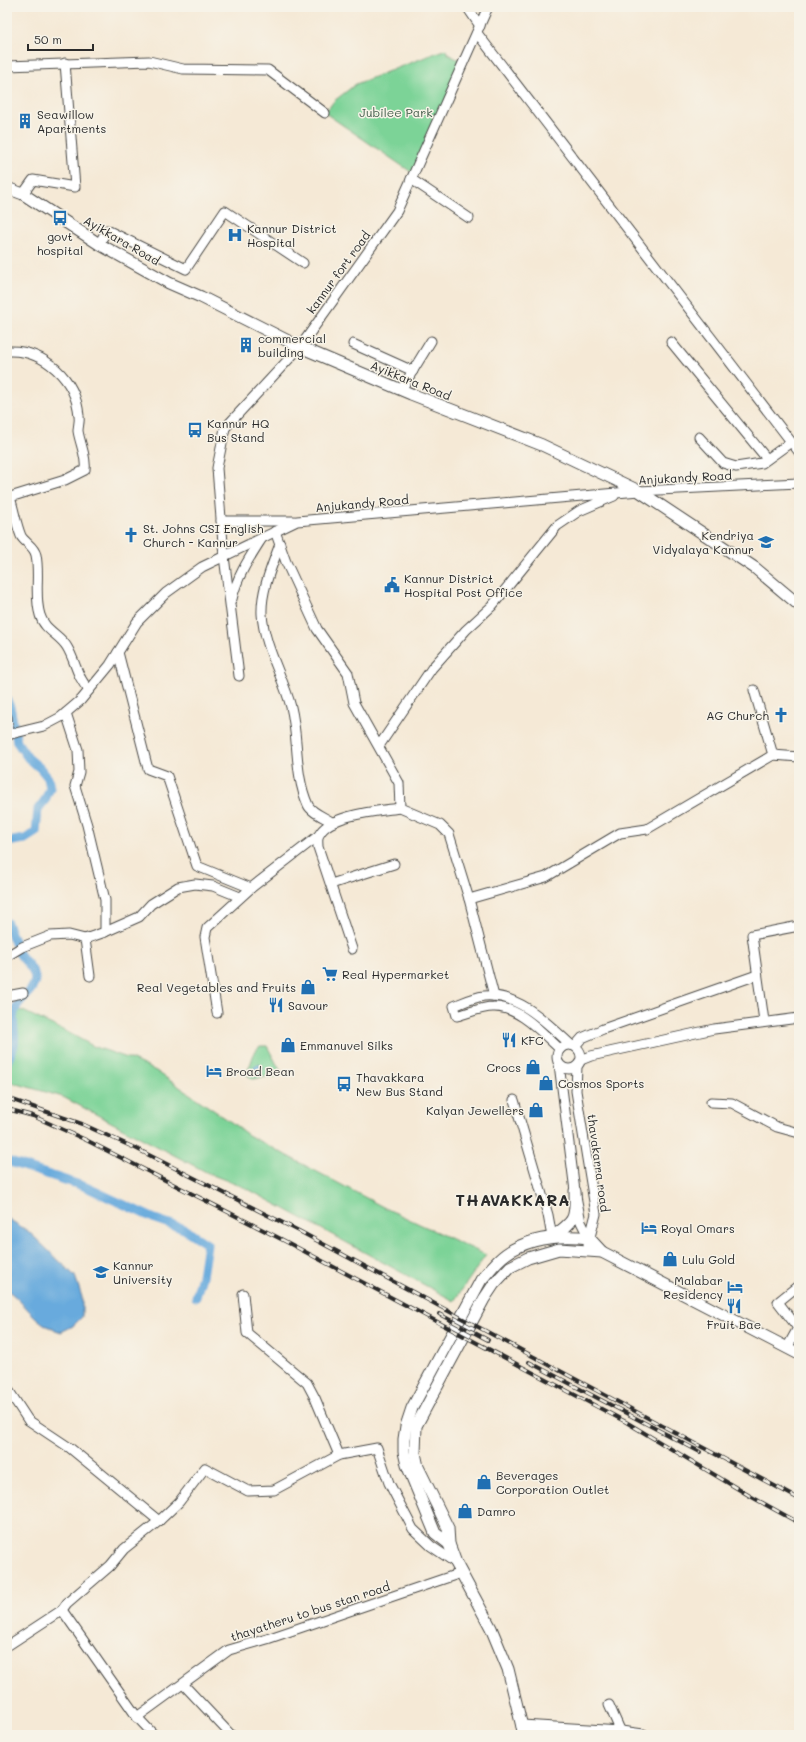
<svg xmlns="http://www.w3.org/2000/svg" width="806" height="1742" font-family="Mali,sans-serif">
  <rect width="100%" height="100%" fill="#f7f3e8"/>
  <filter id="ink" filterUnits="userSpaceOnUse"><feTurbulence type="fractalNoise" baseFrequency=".025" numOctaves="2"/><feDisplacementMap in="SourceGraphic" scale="8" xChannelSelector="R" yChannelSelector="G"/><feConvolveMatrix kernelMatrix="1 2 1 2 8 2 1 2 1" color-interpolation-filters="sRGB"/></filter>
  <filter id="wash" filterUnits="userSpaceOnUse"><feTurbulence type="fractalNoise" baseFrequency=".012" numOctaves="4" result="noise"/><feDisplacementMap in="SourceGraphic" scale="16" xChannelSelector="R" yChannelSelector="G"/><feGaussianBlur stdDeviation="0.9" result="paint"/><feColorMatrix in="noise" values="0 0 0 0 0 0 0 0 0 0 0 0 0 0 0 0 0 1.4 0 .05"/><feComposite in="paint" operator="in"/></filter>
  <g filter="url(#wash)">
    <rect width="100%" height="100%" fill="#f5e9d6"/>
    <!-- green -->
    <g fill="#7cd397" stroke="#547f61">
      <polygon points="446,49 449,55 464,62 414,174 325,113 334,101 356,84"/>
      <polygon points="7,1008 23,1011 69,1033 93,1046 133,1060 156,1071 231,1122 248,1135 385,1208 486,1255 454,1301 246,1188 210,1174 63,1097 7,1081"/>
      <path d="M260,1046H267L282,1074L274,1078L271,1076L253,1079L246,1074C252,1064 252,1052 260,1046Z"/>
    </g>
    <!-- water -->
    <g fill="#68aadd" stroke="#4a6a84">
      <circle cx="258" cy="1069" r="4.5"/>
      <path d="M7,1218L28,1231L75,1276L82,1297V1317L73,1326L61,1332C33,1323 29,1306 7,1290Z"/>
    </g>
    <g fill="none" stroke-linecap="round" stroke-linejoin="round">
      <!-- canal -->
      <g stroke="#68aadd" stroke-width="9">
        <polyline points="7,700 10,707 17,742 28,758 40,768 48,778 50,788 45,800 38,809 36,832 25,839 7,842"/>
        <polyline points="7,923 15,943"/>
        <path d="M7,1062C9,1057 13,1051 14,1045C17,1032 9,1019 17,1006C23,996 35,990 35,978C35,971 23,959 19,953"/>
        <polyline points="7,1161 86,1187 155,1219 184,1229 207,1244 202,1276 196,1297"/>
      </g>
    </g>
  </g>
  <g filter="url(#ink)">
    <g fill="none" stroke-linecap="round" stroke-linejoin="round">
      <defs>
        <g id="minor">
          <polyline points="467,7 480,26"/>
          <polyline points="477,33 799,452"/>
          <polyline points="7,66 149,61 183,69 268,70 325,113"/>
          <polyline points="411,179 469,218"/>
          <polyline points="23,194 33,180 75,187 65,63"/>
          <polyline points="99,244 107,230 186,269 225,211 303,263"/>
          <polyline points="671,342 767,459"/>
          <polyline points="353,344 413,371"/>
          <path d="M7,351C44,349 76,379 79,416C80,421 78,426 78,431C80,444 87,457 85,470L65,480L7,498"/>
          <polyline points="401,390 431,341"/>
          <polyline points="699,437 723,463 736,467 762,463 791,442"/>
          <path d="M10,497C14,510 16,524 21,536C25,543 34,546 36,555C40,575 34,596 40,615C44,630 60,635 67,647C76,662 76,676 89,690"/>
          <polyline points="221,521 294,521"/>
          <polyline points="275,531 286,562 317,629 348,673 354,703 399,783 400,808 440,825 449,834 469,899 494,996"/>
          <path d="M280,544C272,566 261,590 262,614C264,647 283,676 291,707C299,739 294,774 308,805C311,812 324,817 330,821L334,822"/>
          <path d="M232,599C237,576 250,557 262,538"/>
          <polyline points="118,652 148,769 167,776 197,866 251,888"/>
          <polyline points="239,676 224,556 217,468 225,428 300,347 397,211 488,7"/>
          <polyline points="754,690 773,755 799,757"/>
          <polyline points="66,713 78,750 79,772 75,786 87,825 105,900 105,932"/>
          <polyline points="7,717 9,735"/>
          <polyline points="7,735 44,726 61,717 81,700 110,665 137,622 166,593 202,567 297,521 639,491 799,483"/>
          <polyline points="379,746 432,668 466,630 492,606 557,526 579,511 614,496"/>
          <polyline points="331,884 394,864"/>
          <polyline points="469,899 546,877 620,833 647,829 773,755"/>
          <polyline points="85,939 90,976"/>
          <path d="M352,949L318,847C318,843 317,838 319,835C329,814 380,811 400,808"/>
          <polyline points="7,956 22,947 50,936 69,935 85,939 105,932 139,917 151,904 178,887 195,884 213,886 240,897"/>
          <polyline points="7,996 23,993"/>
          <polyline points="217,1013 205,937 207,928 251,888 318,836"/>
          <polyline points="764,1021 752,935 799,926"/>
          <circle cx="569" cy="1057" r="12"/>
          <polyline points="575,1046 582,1038 603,1029 757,975"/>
          <path d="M560,1049C542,1033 519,1006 493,1007C481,1007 469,1013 457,1016L454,1006C464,1002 474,997 484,996C519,993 547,1023 571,1045"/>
          <polyline points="581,1060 591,1056 714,1029 799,1018"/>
          <polyline points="559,1064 575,1191 581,1222 589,1238"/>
          <polyline points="577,1066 576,1091 596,1214 588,1244"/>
          <polyline points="514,1100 548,1215 552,1237"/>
          <polyline points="711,1102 732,1103 777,1127 799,1133"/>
          <polyline points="243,1294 247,1333 307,1383 315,1398 339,1455"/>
          <polyline points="787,1348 798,1328 778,1302 799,1285"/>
          <polyline points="9,1391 28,1420 70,1448 159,1521"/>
          <polyline points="62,1610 137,1717"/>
          <polyline points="7,1646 62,1610 67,1603 110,1566 124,1549 159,1521 179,1502 205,1468 248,1491 274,1490 339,1455 377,1448 389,1483 413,1529 431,1546 456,1563"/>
          <polyline points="183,1684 231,1735"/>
          <polyline points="609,1705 621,1732"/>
          <polyline points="154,1735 137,1717 229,1650 267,1639 461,1573"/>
        </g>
        <g id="major">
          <polyline points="7,188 23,194 99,244 169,283 201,297 300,347 411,394 542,445 639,491 755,568 799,605"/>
          <path d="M552,1237C575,1221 576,1219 575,1191"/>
          <path d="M449,1544L435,1533L407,1465L404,1452V1439L406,1426L412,1408L481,1280C489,1271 496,1261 506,1254C530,1237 561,1235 589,1238L602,1252"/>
          <polyline points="522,1726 621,1732 643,1735"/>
          <polyline points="524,1735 508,1669 491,1628 456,1563 449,1544 448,1528 418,1467 415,1453 416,1426 484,1299 494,1284 510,1267 528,1258 559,1249 602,1252 799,1354"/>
        </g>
      </defs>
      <!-- minor casing -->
      <use href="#minor" stroke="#494845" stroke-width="11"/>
      <!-- major casing -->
      <use href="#major" stroke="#494845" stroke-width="13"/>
      <!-- minor -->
      <use href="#minor" stroke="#fff" stroke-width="9"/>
      <!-- major -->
      <use href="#major" stroke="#fff" stroke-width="11"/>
      <defs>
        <g id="rail">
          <polyline points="7,1098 82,1124 137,1149 299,1231 799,1499"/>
          <polyline points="7,1109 33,1116 86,1140 281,1239 626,1422 750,1496 799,1523"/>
          <polyline points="439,1314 488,1340"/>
          <polyline points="529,1362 700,1452"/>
        </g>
      </defs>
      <!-- rail casing -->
      <use href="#rail" stroke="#2b2b2b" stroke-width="4"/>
      <!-- rail -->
      <use href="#rail" stroke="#f7f3e8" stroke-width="2.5" stroke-dasharray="8" stroke-linecap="butt"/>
    </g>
  </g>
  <!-- icons -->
  <defs>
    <symbol id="building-bare" viewBox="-9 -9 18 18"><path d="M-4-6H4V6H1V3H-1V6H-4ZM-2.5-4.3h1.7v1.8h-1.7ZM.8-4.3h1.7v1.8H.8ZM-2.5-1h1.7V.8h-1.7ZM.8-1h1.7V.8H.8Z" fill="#1f6fb2" stroke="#f7f3e8" stroke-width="2.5" paint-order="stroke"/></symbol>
    <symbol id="bus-bare" viewBox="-9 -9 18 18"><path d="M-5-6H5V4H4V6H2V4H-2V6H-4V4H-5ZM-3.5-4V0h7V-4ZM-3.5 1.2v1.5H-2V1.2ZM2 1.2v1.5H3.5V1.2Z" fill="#1f6fb2" stroke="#f7f3e8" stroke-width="2.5" paint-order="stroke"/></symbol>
    <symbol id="hospital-bare" viewBox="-9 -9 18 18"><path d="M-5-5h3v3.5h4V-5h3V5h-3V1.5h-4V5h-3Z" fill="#1f6fb2" stroke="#f7f3e8" stroke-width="2.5" paint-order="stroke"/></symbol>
    <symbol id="church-bare" viewBox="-9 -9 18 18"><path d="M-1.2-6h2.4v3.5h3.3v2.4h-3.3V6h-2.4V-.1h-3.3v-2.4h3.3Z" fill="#1f6fb2" stroke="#f7f3e8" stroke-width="2.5" paint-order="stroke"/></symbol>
    <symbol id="school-bare" viewBox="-9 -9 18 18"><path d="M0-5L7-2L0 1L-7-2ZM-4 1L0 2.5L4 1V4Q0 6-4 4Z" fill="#1f6fb2" stroke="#f7f3e8" stroke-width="2.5" paint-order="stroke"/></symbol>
    <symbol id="civic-bare" viewBox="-9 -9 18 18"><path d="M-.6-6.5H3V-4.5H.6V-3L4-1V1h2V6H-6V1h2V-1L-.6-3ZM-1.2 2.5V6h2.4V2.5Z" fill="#1f6fb2" stroke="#f7f3e8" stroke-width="2.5" paint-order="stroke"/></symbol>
    <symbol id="supermarket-bare" viewBox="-9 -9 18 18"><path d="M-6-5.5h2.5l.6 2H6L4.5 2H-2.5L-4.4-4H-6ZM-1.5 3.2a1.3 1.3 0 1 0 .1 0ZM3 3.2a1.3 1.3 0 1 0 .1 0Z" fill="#1f6fb2" stroke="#f7f3e8" stroke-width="2.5" paint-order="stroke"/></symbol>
    <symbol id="shop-bare" viewBox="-9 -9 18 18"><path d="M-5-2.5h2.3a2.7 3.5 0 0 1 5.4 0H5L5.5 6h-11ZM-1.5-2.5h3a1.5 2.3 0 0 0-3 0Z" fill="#1f6fb2" stroke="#f7f3e8" stroke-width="2.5" paint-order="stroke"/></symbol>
    <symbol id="restaurant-bare" viewBox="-9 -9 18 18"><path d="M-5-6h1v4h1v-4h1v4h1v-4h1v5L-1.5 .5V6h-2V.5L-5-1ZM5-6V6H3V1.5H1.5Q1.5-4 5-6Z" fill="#1f6fb2" stroke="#f7f3e8" stroke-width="2.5" paint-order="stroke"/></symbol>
    <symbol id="hotel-bare" viewBox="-9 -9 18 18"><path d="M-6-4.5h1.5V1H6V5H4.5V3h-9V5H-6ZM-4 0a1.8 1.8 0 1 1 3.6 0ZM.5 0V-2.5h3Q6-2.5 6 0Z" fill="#1f6fb2" stroke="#f7f3e8" stroke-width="2.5" paint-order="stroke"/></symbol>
    <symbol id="university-bare" viewBox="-9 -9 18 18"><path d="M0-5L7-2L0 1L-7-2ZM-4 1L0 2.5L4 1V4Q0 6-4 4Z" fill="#1f6fb2" stroke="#f7f3e8" stroke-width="2.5" paint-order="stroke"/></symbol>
  </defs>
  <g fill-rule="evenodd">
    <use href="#building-bare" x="14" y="110" width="22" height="22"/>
    <use href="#bus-bare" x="49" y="207" width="22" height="22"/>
    <use href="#hospital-bare" x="224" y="224" width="22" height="22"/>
    <use href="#building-bare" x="235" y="334" width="22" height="22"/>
    <use href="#bus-bare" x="184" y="419" width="22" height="22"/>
    <use href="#church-bare" x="120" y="524" width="22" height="22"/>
    <use href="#school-bare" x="755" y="531" width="22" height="22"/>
    <use href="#civic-bare" x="381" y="574" width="22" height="22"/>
    <use href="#church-bare" x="770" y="704" width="22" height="22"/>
    <use href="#supermarket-bare" x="319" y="963" width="22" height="22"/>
    <use href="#shop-bare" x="297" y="976" width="22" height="22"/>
    <use href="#restaurant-bare" x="265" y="994" width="22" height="22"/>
    <use href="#restaurant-bare" x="498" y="1029" width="22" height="22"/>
    <use href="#shop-bare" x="277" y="1034" width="22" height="22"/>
    <use href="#shop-bare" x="522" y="1056" width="22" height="22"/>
    <use href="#hotel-bare" x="203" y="1060" width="22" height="22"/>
    <use href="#shop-bare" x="535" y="1072" width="22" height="22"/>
    <use href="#bus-bare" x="333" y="1073" width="22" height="22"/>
    <use href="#shop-bare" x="525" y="1099" width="22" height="22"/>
    <use href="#hotel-bare" x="638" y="1217" width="22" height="22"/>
    <use href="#shop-bare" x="659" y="1248" width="22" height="22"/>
    <use href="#university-bare" x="90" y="1261" width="22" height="22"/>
    <use href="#hotel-bare" x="724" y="1276" width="22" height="22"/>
    <use href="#restaurant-bare" x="723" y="1295" width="22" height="22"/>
    <use href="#shop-bare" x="473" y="1471" width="22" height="22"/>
    <use href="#shop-bare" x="454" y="1500" width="22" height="22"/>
  </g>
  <g text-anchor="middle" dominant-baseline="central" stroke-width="3" stroke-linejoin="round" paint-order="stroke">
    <!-- park labels -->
    <g font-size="12" fill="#435d4b" stroke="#f7f3e8">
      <text x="396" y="112">Jubilee Park</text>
    </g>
    <!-- poi labels -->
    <g font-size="12" fill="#2b2b2b" stroke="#f7f3e8" text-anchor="start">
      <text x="37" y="114">Seawillow<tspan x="37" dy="14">Apartments</tspan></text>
      <text x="247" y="228">Kannur District<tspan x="247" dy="14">Hospital</tspan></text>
      <text x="60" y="236" text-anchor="middle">govt<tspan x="60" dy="14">hospital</tspan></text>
      <text x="258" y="338">commercial<tspan x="258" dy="14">building</tspan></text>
      <text x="207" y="423">Kannur HQ<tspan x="207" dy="14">Bus Stand</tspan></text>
      <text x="143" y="528">St. Johns CSI English<tspan x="143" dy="14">Church - Kannur</tspan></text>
      <text x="754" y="535" text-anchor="end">Kendriya<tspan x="754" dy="14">Vidyalaya Kannur</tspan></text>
      <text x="404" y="578">Kannur District<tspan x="404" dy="14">Hospital Post Office</tspan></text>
      <text x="769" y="715" text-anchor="end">AG Church</text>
      <text x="342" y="974">Real Hypermarket</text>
      <text x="296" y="987" text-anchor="end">Real Vegetables and Fruits</text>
      <text x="288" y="1005">Savour</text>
      <text x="521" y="1040">KFC</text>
      <text x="300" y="1045">Emmanuvel Silks</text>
      <text x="521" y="1067" text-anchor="end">Crocs</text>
      <text x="226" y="1071">Broad Bean</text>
      <text x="356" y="1077">Thavakkara<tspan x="356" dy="14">New Bus Stand</tspan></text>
      <text x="558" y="1083">Cosmos Sports</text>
      <text x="524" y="1110" text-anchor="end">Kalyan Jewellers</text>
      <text x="661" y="1228">Royal Omars</text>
      <text x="682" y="1259">Lulu Gold</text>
      <text x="113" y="1265">Kannur<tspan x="113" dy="14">University</tspan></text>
      <text x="723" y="1280" text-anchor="end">Malabar<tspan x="723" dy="14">Residency</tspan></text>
      <text x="734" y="1324" text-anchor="middle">Fruit Bae</text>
      <text x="496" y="1475">Beverages<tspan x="496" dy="14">Corporation Outlet</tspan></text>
      <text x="477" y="1511">Damro</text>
    </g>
    <!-- street labels -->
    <g font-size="12" fill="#2b2b2b" stroke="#f7f3e8">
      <text transform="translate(122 240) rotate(30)">Ayikkara Road</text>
      <text transform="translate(338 272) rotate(-54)">kannur fort road</text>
      <text transform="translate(411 380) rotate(22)">Ayikkara Road</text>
      <text transform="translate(685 477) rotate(-3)">Anjukandy Road</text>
      <text transform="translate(362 503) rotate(-5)">Anjukandy Road</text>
      <text transform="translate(599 1163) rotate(82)">thavakarra road</text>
      <text transform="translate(310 1611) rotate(-18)">thayatheru to bus stan road</text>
    </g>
    <!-- district labels -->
    <g font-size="16" font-weight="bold" letter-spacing="1" fill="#2b2b2b" stroke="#f7f3e8">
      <text x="513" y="1199">THAVAKKARA</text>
    </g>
  </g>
  <!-- margin -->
  <rect width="806" height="1742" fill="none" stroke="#f7f3e8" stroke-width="24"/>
  <!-- scale -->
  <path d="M28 44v6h65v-6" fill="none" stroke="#2b2b2b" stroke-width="2"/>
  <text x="34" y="44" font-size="12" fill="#2b2b2b" stroke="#f7f3e8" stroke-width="3" paint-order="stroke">50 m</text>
</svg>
